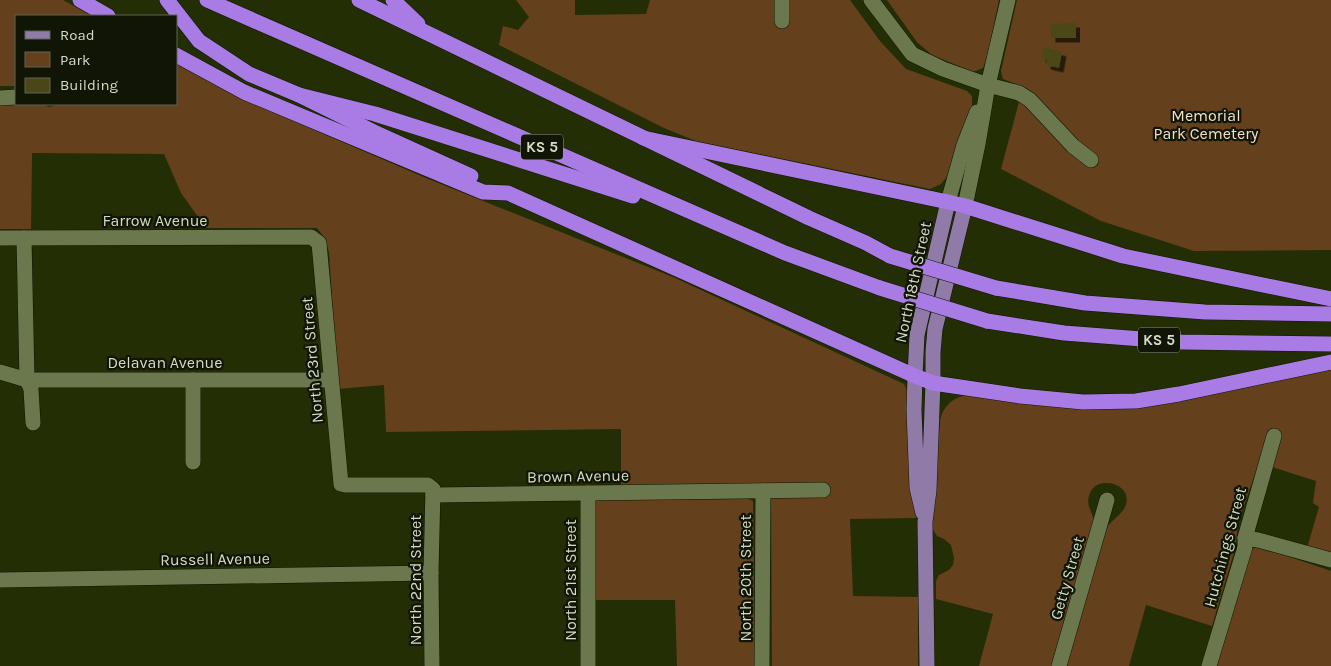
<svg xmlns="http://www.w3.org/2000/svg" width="1331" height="666" font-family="Karla,sans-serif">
  <defs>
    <filter id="shadow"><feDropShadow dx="4.5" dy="4.5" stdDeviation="0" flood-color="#0009"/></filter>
  </defs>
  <rect width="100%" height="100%" fill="#242e04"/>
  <!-- green -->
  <g fill="#65401c">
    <polygon points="0,0 63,0 92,16 16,16 16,86 0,86"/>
    <polygon points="516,0 575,0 575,15 646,14 650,0 850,0 880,41 906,69 967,91 972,96 972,106 949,174 941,184 930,189 696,141 664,128 499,45 503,26 518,30 529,17"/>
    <polygon points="887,0 999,0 987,58 983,68 973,72 932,55 917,42"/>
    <polygon points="1017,0 1331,0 1331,250 1194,251 1101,221 1001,169 1023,87 1003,79 1001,71"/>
    <polygon points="176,63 240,98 426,178 673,277 904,384 909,394 913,482 916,518 850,519 853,596 918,597 918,666 772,666 771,495 829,495 829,484 621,487 621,429 386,432 384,385 338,389 329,252 324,237 317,228 206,228 181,193 164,154 32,153 31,229 0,229 0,105 42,104 49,107 60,104 176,104"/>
    <path d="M1331,368V555L1307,548L1319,507L1313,503L1316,481L1272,467L1280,435L1271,428L1238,523L1235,549L1212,626L1146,605L1129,666H1065L1107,527C1112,520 1122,514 1125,507C1135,484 1099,475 1091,491C1084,504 1092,510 1094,521C1094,523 1093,526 1093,529L1051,666H979L993,614L936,599V581L939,575L949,570L953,565L954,558L951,545L944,539L937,536L933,530V513L940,420C944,406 951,399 965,395L1055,407Z"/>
    <polygon points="748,499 753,501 755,666 677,666 675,600 593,600 594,503 597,500"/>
    <polygon points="1254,548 1263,548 1331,571 1331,666 1215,666 1249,552"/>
  </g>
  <!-- building -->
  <g fill="#4b4618" filter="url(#shadow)">
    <polygon points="1076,23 1076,38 1051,38 1051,24"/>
    <polygon points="1044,47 1062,52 1059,68 1046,65 1047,59 1041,58"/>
  </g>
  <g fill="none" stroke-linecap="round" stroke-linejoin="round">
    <defs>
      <g id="minor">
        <polyline points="782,0 782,21"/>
        <polyline points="871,0 912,54 943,69 988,85 1019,93 1030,100 1073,146 1091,160"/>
        <polyline points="0,98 16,97"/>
        <polyline points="948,202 964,145 977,112"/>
        <polyline points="965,206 978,144 988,85 1008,0"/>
        <polyline points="0,238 311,237 319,243 341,484 345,485 428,485 433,489 431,573 432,666"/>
        <polyline points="24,238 27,380 31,389 33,423"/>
        <polyline points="0,372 27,380 331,380"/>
        <polyline points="193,462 193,380"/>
        <polyline points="433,495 823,490"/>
        <polyline points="1245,538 1258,540 1331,560"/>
        <polyline points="0,580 431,573"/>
        <polyline points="588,666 588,493"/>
        <polyline points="762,666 763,491"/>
        <polyline points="1059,666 1107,500"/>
        <polyline points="1209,666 1245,547 1245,538 1274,436"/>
      </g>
      <g id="major">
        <polyline points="923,513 917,488 914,410 915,376 917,335 948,202"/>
        <polyline points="927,666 925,522 929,490 933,383 933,352 935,329 965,206"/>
      </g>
      <g id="highway">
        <polyline points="80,0 108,16"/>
        <polyline points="167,0 199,41 249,74 299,95 374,132 471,176"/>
        <polyline points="207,0 785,253 880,288"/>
        <polyline points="359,0 809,218 866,243 890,256"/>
        <polyline points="393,0 418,24"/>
        <polyline points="176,55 244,92 483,192 508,193 915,376 933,383 1020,396 1083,402 1136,401 1179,394 1331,362"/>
        <polyline points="299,95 375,114 633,196"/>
        <polyline points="643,138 948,202 965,206 1123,256 1331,299"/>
        <polyline points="996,288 1085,303 1205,312 1331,314"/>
        <polyline points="987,321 1064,333 1181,342 1331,344"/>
      </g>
    </defs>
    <!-- minor casing -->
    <use href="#minor" stroke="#0e1600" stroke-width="16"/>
    <!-- major casing -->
    <use href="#major" stroke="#0e1600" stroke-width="16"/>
    <!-- highway casing -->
    <use href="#highway" stroke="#0e1600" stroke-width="16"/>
    <!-- minor -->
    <use href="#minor" stroke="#6b784e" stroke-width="15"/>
    <!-- major -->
    <use href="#major" stroke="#907aa8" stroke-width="15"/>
    <!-- highway -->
    <use href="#highway" stroke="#a97be4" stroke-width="15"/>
    <defs>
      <g id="highway-bridge">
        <polyline points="890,256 996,288"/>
        <polyline points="880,288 987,321"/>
      </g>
    </defs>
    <!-- highway-bridge casing -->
    <use href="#highway-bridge" stroke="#0e1600" stroke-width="16" stroke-linecap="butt"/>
    <!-- highway-bridge -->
    <use href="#highway-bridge" stroke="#a97be4" stroke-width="15"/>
  </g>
  <g text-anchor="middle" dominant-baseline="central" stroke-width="4.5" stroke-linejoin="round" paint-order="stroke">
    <!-- shield labels -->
    <g fill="#101505" stroke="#99a08b" stroke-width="1">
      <rect x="521" y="134.5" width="42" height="25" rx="4"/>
      <rect x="1138" y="327.5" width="42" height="25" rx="4"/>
    </g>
    <g font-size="15" font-weight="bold" fill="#d4dcc5">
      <text x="542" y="147">KS 5</text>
      <text x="1159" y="340">KS 5</text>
    </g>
    <!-- park labels -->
    <g font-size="16" fill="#f3decb" stroke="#101505">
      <text x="1206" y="115">Memorial<tspan x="1206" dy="18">Park Cemetery</tspan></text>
    </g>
    <!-- street labels -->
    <g font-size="16" fill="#d4dcc5" stroke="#101505">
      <text x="155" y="220">Farrow Avenue</text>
      <text transform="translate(913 282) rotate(-78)">North 18th Street</text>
      <text transform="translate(312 360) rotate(-95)">North 23rd Street</text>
      <text x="165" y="362">Delavan Avenue</text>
      <text transform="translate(578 476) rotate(-1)">Brown Avenue</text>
      <text transform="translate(1225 547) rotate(-75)">Hutchings Street</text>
      <text transform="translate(215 559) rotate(-1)">Russell Avenue</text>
      <text transform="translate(745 578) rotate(-90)">North 20th Street</text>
      <text transform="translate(1067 578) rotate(-74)">Getty Street</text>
      <text transform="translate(415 580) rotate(-90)">North 22nd Street</text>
      <text transform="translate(570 580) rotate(-90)">North 21st Street</text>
    </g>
  </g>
  <!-- legend -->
  <rect x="15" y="15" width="162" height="90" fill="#101505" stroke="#5e6552"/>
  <rect x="25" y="31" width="25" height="8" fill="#907aa8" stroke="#5e6552"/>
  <text x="60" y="40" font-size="15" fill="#d4dcc5">Road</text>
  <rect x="25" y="52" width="25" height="15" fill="#65401c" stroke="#5e6552"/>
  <text x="60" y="65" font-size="15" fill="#d4dcc5">Park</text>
  <rect x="25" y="78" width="25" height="15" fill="#4b4618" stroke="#5e6552"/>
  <text x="60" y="90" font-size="15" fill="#d4dcc5">Building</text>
</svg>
